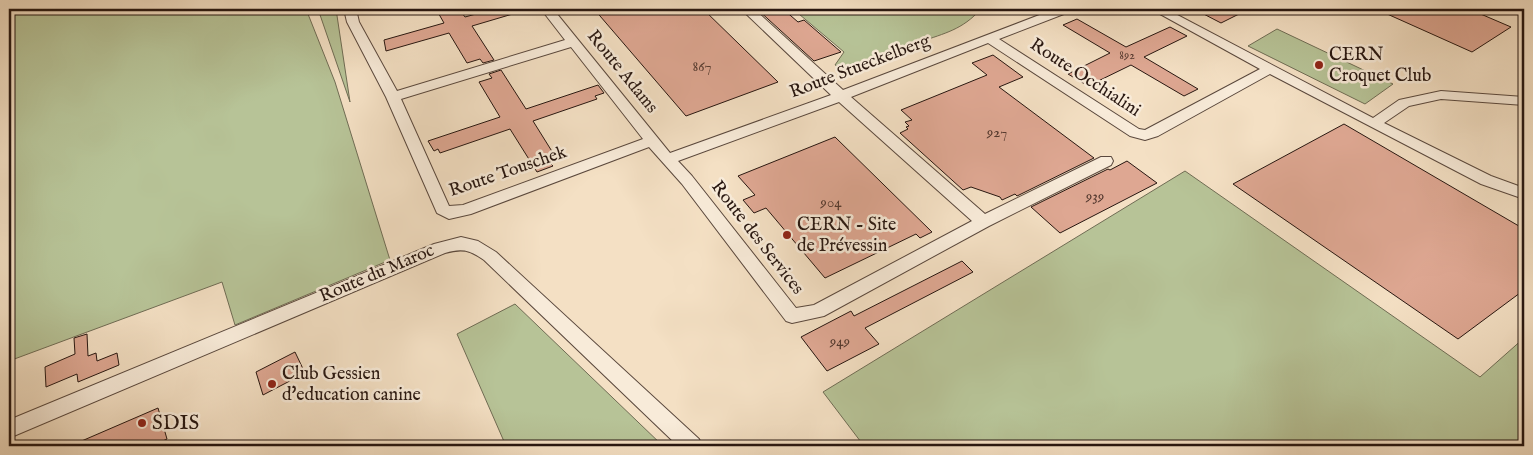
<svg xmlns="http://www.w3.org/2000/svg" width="1533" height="455" font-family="'IM FELL English',serif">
  <rect width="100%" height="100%" fill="#f4e0c4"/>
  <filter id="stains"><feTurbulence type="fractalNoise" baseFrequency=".004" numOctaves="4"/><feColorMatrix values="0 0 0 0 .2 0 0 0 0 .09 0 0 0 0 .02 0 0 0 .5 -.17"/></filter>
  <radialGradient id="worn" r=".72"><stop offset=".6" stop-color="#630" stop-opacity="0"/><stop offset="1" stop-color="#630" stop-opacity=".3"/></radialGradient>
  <!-- green -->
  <g fill="#b7c397" stroke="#6f6c54">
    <polygon points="10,9 306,9 335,82 390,260 235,325 222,282 9,361"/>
    <polygon points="318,9 336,9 350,102"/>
    <path d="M793,9H981C962,30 945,33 920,42C898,51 877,60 857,74L835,65L844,52Z"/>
    <polygon points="1277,29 1393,84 1365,104 1248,46"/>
    <polygon points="1185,171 1480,377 1524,338 1524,446 864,446 823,392"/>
    <polygon points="515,304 663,446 506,446 457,334"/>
  </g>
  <!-- building -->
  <g fill="#dea792" stroke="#271610">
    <polygon points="436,9 459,9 465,17 494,9 514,9 516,13 472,26 494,60 483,63 480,59 467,63 449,33 386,51 384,40 444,23"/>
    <polygon points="594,9 703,9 778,82 686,116"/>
    <polygon points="757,9 783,9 798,22 804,20 841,52 814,61"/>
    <polygon points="1194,9 1249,9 1221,23"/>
    <polygon points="1376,9 1469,9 1511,27 1472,52"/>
    <polygon points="1077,19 1126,47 1170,27 1187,36 1144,57 1198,89 1184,96 1131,65 1088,86 1068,74 1110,53 1063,25"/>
    <polygon points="993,55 1023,77 999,87 1094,158 1017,196 1015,194 1002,200 1000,197 971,187 963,190 900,133 908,129 906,127 909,126 905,122 912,120 901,110 987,75 972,63"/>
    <polygon points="501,70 526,109 598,85 604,93 595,96 597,99 533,121 558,161 550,163 553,166 537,172 510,129 440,153 438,149 434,151 428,141 500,117 479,82 492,78 489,74"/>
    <polygon points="1344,124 1524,229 1524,290 1458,339 1233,184"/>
    <polygon points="835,137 932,232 920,238 916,234 825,278 766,208 754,213 743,200 755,195 738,176"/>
    <polygon points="1127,161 1157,183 1060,233 1031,207 1108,169 1110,170"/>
    <polygon points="962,261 973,272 865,328 879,344 827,371 801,337 851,311 854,316"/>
    <polygon points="87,334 88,356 96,353 97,361 117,353 119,365 78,382 77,374 46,387 45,367 75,354 74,338"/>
    <polygon points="295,352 305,373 263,395 256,372"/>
    <polygon points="158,408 167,439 152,446 70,446"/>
  </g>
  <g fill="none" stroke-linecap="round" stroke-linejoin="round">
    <defs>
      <g id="minor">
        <path d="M344,9H356L359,22L397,91L565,40L541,9H553L670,153L831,95L741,9H754L843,90L1055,9H1071L1069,12L999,39L1139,129L1145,130L1260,69L1151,9H1166L1373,118L1399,100L1441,91L1524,97V105L1441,99L1409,106L1384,123L1491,176L1524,188V199L1481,184L1270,74L1158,136L1145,140L1130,136L988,43L851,97L985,214L1101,157H1111L1113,161L1111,165L989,226L824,316L792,323L786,321L682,184L649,147L471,214L449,219L437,213L386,97L347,22ZM571,47L643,139L463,205L449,206L401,99ZM839,102L972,221L814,305L796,308L692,176L678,161Z"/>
        <path d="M461,237L478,241L496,252L699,439L702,446H678L484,260C470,250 462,248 445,253L9,438V420L434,244Z"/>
      </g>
    </defs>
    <!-- minor casing -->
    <use href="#minor" stroke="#5a483d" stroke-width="2"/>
    <!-- minor -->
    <use href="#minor" fill="#f8ebd9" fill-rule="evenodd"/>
  </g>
  <!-- markers -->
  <g fill="#8f2418" stroke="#f8ebd9" stroke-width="2">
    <circle cx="1319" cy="65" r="5"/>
    <circle cx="787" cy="235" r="5"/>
    <circle cx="272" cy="384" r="5"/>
    <circle cx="142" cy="423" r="5"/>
  </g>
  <g text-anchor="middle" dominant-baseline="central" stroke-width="5" stroke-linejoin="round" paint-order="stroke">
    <!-- far-number labels -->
    <g font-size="12" fill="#553a30">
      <text x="1127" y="55">892</text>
    </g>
    <!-- number labels -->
    <g font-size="15" fill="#553a30">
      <text x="702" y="66">867</text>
      <text x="997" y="132">927</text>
      <text x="1095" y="196">939</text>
      <text x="831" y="202">904</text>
      <text x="840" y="341">949</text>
    </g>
    <!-- poi labels -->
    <g font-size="18" fill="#271610" stroke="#f8ebd9" text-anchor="start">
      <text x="1329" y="55">CERN<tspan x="1329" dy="21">Croquet Club</tspan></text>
      <text x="797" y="225">CERN - Site<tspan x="797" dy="21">de Prévessin</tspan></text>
      <text x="282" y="374">Club Gessien<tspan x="282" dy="21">d'education canine</tspan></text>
    </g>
    <!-- street labels -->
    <g font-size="18" fill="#271610" stroke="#f8ebd9">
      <text transform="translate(860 67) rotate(-21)">Route Stueckelberg</text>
      <text transform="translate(622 72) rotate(51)">Route Adams</text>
      <text transform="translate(1085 78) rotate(33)">Route Occhialini</text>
      <text transform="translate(508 172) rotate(-19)">Route Touschek</text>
      <text transform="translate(757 238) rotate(52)">Route des Services</text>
      <text transform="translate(377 274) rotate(-23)">Route du Maroc</text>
    </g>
    <!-- near-poi labels -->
    <g font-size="21" fill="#271610" stroke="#f8ebd9" text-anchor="start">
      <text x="152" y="423">SDIS</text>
    </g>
  </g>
  <!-- margin -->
  <rect width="1533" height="455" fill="none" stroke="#f4e0c4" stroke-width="30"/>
  <rect x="10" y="10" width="1513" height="435" fill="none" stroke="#271610" stroke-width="2.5"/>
  <rect x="15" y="15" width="1503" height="425" fill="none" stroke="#271610"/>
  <rect width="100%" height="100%" filter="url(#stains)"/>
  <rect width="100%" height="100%" fill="url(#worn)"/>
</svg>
